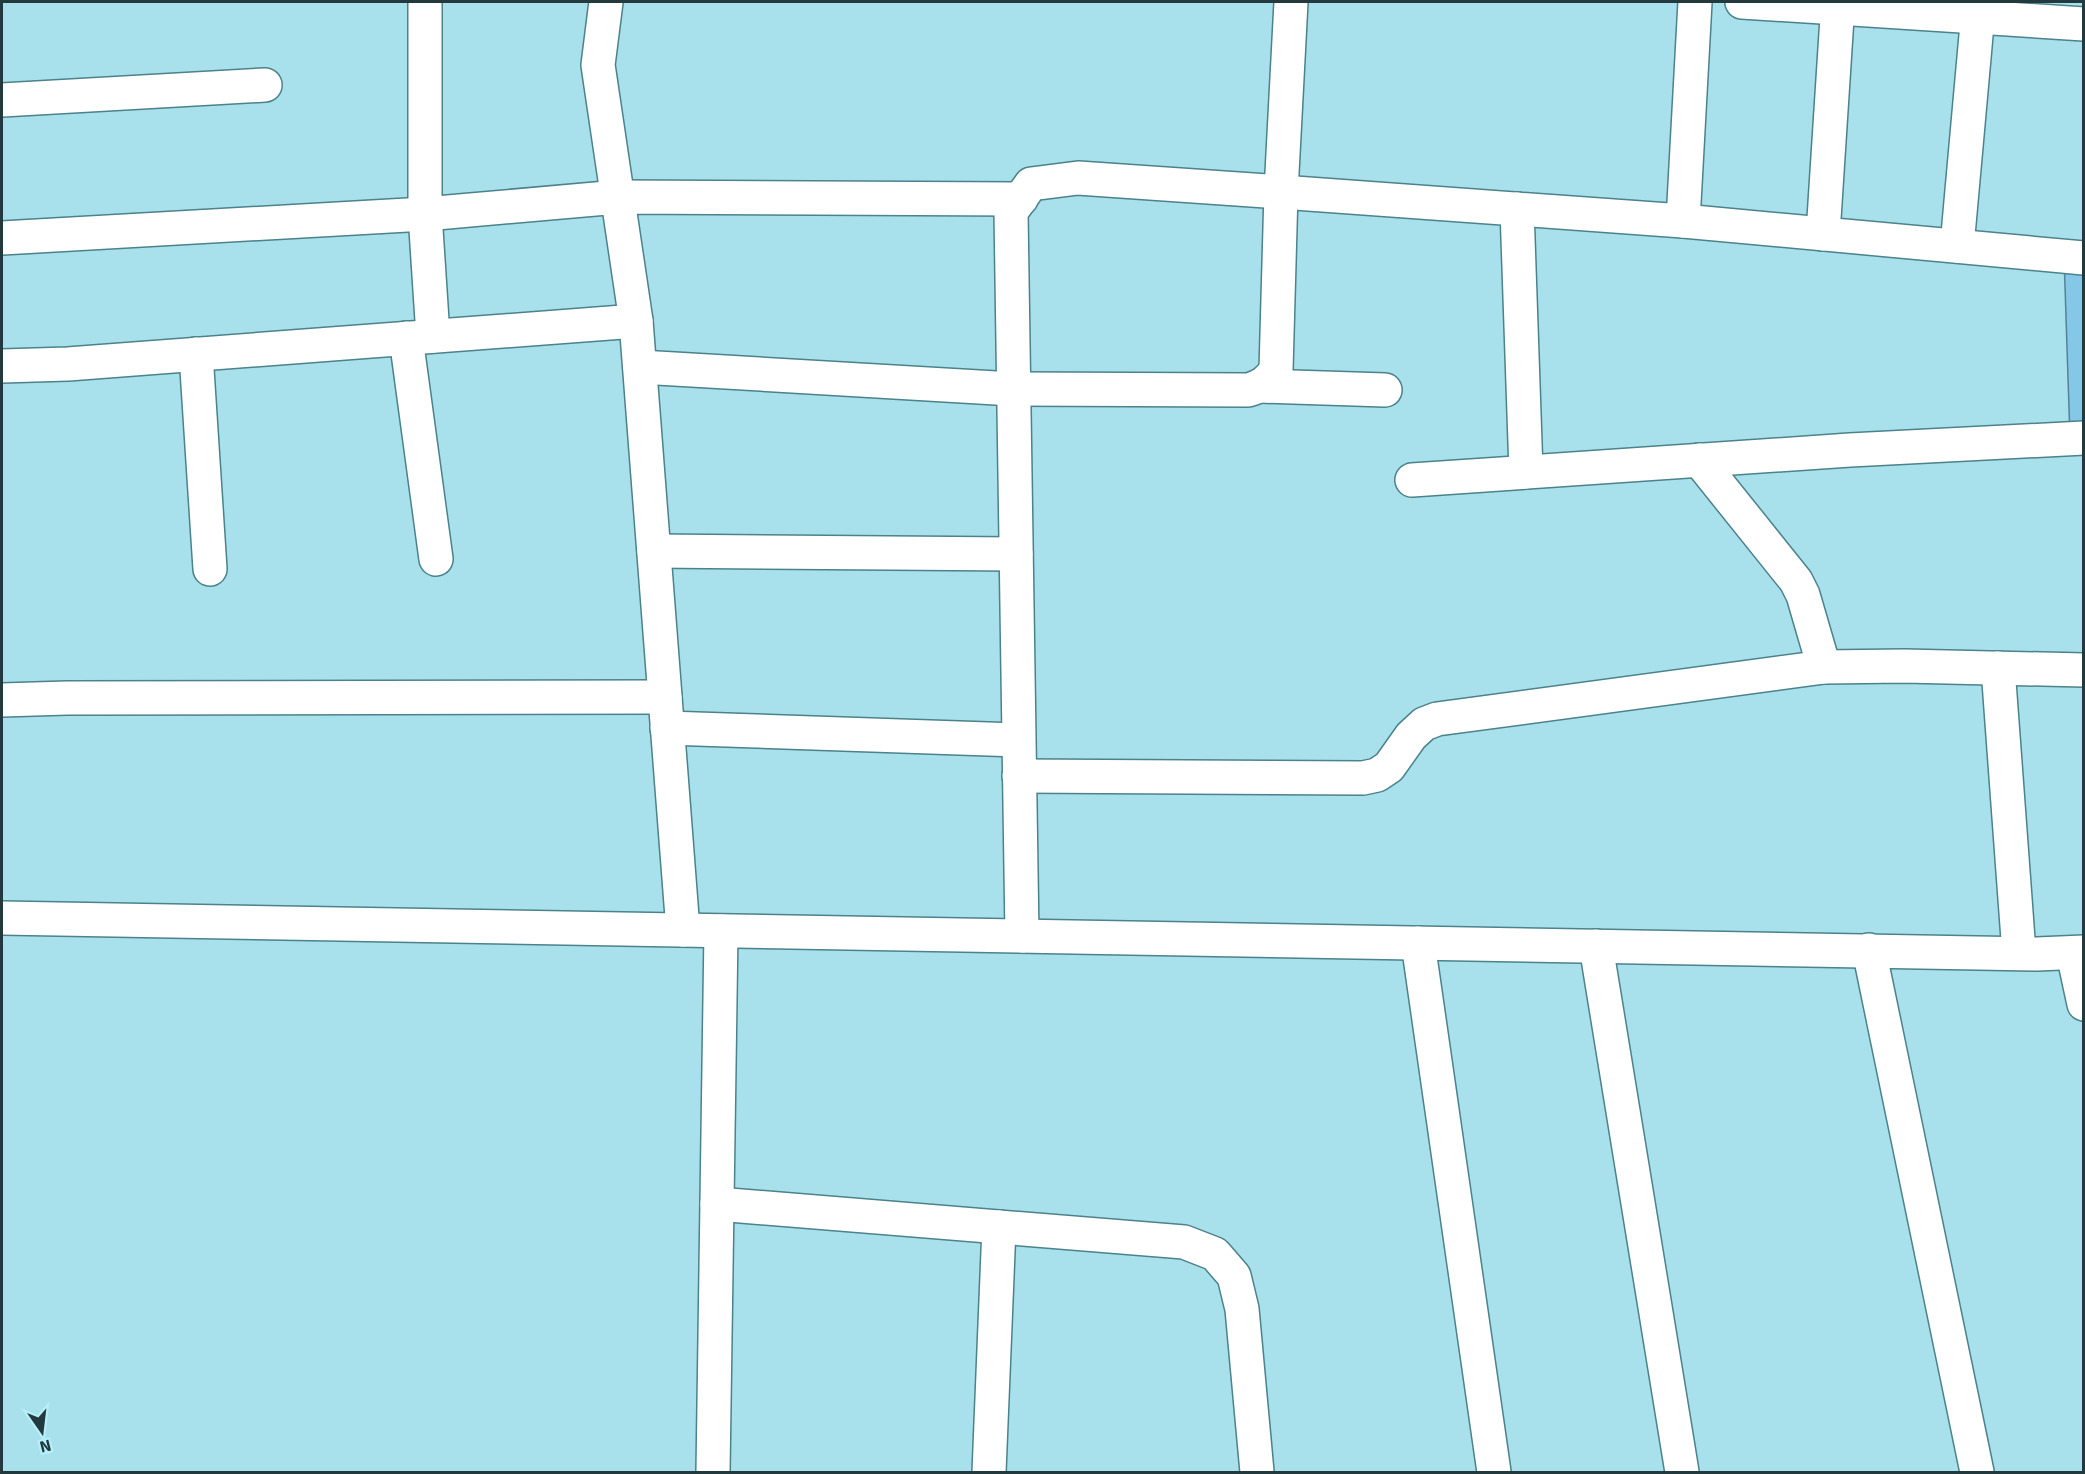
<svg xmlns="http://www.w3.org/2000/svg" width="2085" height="1474" font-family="Signika,sans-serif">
  <rect width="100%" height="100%" fill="#a8e1eb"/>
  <!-- building -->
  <polygon fill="#84c7e7" stroke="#558298" stroke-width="1.5" points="2064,256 2084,258 2084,438 2070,438"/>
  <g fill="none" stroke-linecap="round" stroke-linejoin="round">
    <defs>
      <g id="street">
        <polyline points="425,2 425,214 433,336"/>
        <polyline points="606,2 598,65 636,321 683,930"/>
        <polyline points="1742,2 2084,24"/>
        <polyline points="2,100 265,85"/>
        <polyline points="1517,209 1526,472"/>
        <polyline points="1683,221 1695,2"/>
        <polyline points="1823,234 1838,2"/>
        <polyline points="2,238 425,214 618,197 1021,199"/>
        <polyline points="1957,246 1979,2"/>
        <polyline points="406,338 436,559"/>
        <polyline points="196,354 210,569"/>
        <polyline points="2,366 68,364 636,321"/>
        <path d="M640,367L1013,389L1248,390C1261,386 1268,382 1276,370L1281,192L1291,2"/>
        <polyline points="1260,386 1385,390"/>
        <polyline points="1699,460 1796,581 1803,595 1824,667"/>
        <polyline points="1412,480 1850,450 2084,438"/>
        <polyline points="654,551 1016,554"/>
        <polyline points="1998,668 2019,953"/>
        <polyline points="2,700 67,698 665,697"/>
        <polyline points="667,728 1018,740"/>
        <polyline points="1019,776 1363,778 1377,775 1389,767 1411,736 1424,724 1437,719 1824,667 1904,666 2084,670"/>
        <polyline points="1022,936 1011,212 1031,184 1078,178 1281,192 1683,221 2084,258"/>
        <polyline points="1418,943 1494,1472"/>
        <polyline points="1596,946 1682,1472"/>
        <polyline points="1869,950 1977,1472"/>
        <polyline points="2073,953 2084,1004"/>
        <polyline points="717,1204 1184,1242 1215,1254 1234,1276 1242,1309 1257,1472"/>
        <polyline points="713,1472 721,931"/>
        <polyline points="989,1472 999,1227"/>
      </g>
      <polyline id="secondary" points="2,918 2037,954 2084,952"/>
    </defs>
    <!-- street casing -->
    <use href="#street" stroke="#4b828b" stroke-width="36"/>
    <!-- secondary casing -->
    <use href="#secondary" stroke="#4b828b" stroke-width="36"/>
    <!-- street -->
    <use href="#street" stroke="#fff" stroke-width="33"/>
    <!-- secondary -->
    <use href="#secondary" stroke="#fff" stroke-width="33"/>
  </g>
  <!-- border -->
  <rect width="2085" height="1474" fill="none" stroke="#22393d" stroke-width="6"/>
  <!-- north arrow -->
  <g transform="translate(42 1432) rotate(166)" stroke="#b5eff9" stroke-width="4.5" paint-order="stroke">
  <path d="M0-4.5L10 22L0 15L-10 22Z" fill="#22393d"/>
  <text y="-9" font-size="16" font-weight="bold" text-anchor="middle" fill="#22393d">N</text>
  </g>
</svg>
